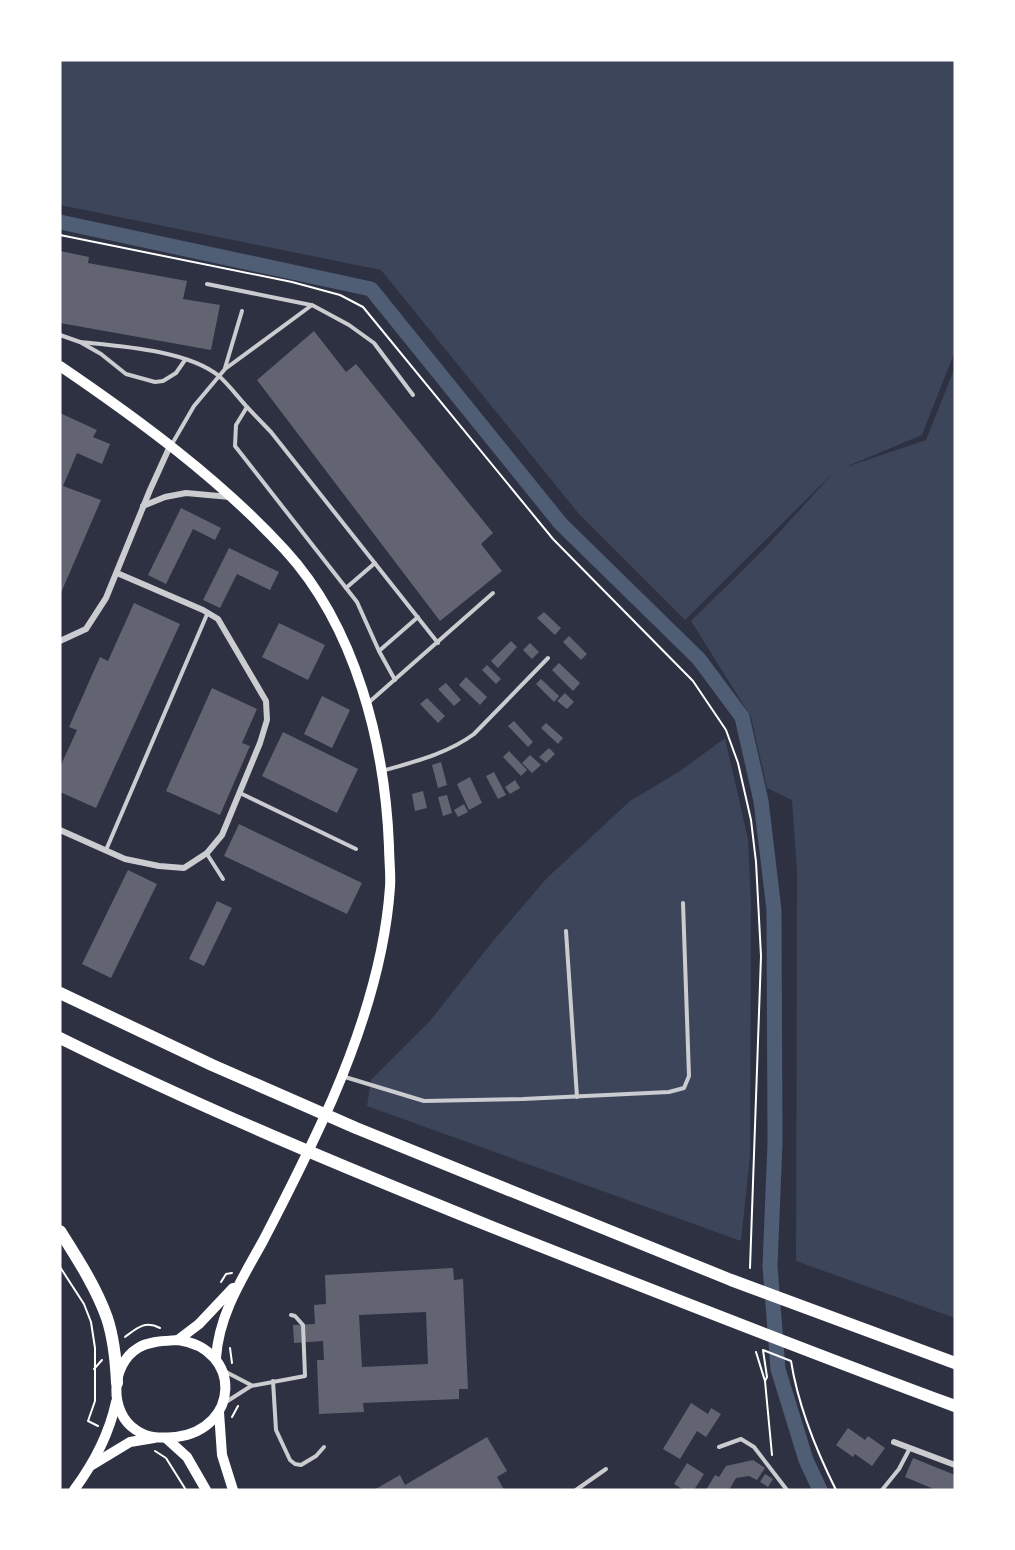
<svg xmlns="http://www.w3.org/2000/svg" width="1015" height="1550" font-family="Raleway,sans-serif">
  <rect width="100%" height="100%" fill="#2d3142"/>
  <!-- green -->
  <g fill="#3c4559">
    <polygon points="60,60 955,60 955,351 922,435 843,468 926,440 955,367 955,1318 796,1261 797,873 792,800 767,788 751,717 691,621 765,548 834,472 685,620 579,514 381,270 60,205"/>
    <polygon points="725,738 748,839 751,905 750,1156 741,1241 367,1106 371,1080 429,1022 493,941 547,878 630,801 680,771"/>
  </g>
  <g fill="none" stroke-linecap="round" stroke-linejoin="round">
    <!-- canal -->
    <polyline stroke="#4f5d75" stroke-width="15" points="60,222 371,289 561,524 699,659 742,717 761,801 774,910 775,1143 770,1266 778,1369 806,1460 820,1490"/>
  </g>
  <!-- building -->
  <g fill="#626471" fill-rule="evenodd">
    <polygon points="60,251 89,257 88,263 187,281 183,299 220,305 211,350 60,323"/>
    <polygon points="314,331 346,372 356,364 493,533 481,544 502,571 440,621 257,380"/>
    <polygon points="60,413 97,430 93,437 110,444 102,464 77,453 63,486 101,500 60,595"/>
    <polygon points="181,508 221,528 215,540 193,529 166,584 148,575"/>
    <polygon points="229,548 279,572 270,590 237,574 220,608 203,600"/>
    <polygon points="134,603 180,624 96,808 60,792 60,767 77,730 69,727 100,657 108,661"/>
    <polygon points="544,612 561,628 555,635 537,618"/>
    <polygon points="279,623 325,645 308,680 262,657"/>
    <polygon points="569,636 587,654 581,660 563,642"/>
    <polygon points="511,641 517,647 498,668 491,661"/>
    <polygon points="530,643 539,652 532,659 523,650"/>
    <polygon points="559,663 580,683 573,691 552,670"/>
    <polygon points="487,665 501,679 496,684 482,670"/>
    <polygon points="466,677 487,697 480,705 459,685"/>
    <polygon points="541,679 559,696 554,702 536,684"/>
    <polygon points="446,683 461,700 454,706 438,689"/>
    <polygon points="212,688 257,709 242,743 250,746 220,815 166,791"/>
    <polygon points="565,693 574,702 567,709 557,701"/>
    <polygon points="322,696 350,710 332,748 304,734"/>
    <polygon points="427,698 445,716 438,723 420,704"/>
    <polygon points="514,721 533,742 528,747 508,726"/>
    <polygon points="546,723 563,738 558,744 541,728"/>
    <polygon points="283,732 358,769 337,813 262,776"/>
    <polygon points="549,748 555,754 546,763 539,757"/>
    <polygon points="509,751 527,770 521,776 503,757"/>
    <polygon points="530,755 541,765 532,773 522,763"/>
    <polygon points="441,762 447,785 438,788 432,765"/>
    <polygon points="494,772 506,795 498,799 486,776"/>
    <polygon points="470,777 482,803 469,810 457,784"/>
    <polygon points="515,780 520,788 510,794 505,787"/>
    <polygon points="423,791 427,808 415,811 412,794"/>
    <polygon points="447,795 452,813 443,816 438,797"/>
    <polygon points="464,804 468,812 458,817 454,810"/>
    <polygon points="239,824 362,883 347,914 224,856"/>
    <polygon points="128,870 157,884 111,978 82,964"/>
    <polygon points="217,901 232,908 204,966 189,959"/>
    <path d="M453,1268L454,1280L463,1279L468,1389H459V1399L363,1403L364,1412L319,1414L317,1360H324L323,1341L294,1343L293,1325L315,1324L314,1305L326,1304L325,1275ZM426,1312L428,1364L362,1367L359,1315Z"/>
    <polygon points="691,1403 708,1414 711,1408 721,1414 706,1437 697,1431 680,1459 663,1449"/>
    <polygon points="848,1428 865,1440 868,1436 885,1448 872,1466 855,1454 853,1457 836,1445"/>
    <polygon points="487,1437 507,1471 497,1477 504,1490 374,1490 400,1475 405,1485"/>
    <polygon points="913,1458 955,1475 955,1490 936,1490 905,1477"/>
    <polygon points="753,1460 765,1468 757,1480 749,1476 736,1478 729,1490 706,1490 715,1475 719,1477 726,1466"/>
    <polygon points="687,1463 704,1474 694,1490 684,1490 674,1484"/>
    <polygon points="765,1474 773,1479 768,1487 760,1482"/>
  </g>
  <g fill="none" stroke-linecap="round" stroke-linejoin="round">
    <!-- path -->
    <g stroke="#fff" stroke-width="2">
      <polyline points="60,235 292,282 340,295 363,307 553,539 693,681 726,730 738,763 751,820 756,862 761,956 750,1268"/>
      <polyline points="60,1267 84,1304 91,1322 95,1348 95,1401 88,1421 98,1426"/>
      <polyline points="221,1282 226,1274 232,1273"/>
      <path d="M125,1337C137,1328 145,1320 160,1328"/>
      <polyline points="230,1348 232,1363"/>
      <polyline points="756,1352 765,1381 772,1455"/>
      <polyline points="94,1369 102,1360"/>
      <path d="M765,1381L767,1377L763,1350L791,1361C798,1405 816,1450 836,1490"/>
      <polyline points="232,1417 238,1406"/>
      <polyline points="155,1451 166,1458 186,1490"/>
    </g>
    <!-- service -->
    <g stroke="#caccd0" stroke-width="4">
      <polyline points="207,284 311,305"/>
      <polyline points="60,335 80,342 101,354 126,374 155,382 163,381 176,373 185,360"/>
      <path d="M80,342C119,346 187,350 219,376C229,385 238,397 247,407"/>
      <polyline points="225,368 242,311"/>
      <polyline points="172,444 194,406 225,369 312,305 349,325 374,343 413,395"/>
      <polyline points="346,588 375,563"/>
      <polyline points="379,651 418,617"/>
      <polyline points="395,680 379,651 357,602 235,446 236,425 247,407 271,432 438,643"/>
      <polyline points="367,704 493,593"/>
      <path d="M382,771C413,762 447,754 474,734L548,658"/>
      <polyline points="240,793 356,849"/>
      <polyline points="106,850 208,612"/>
      <polyline points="207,854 223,879"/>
      <polyline points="566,931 577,1097"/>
      <polyline points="345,1077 424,1101 523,1099 669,1092 684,1088 689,1076 683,903"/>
      <polyline points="226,1372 251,1385"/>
      <polyline points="273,1381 276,1430 290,1460 295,1464 301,1465 316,1456 324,1447"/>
      <polyline points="226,1402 251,1386 305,1376 303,1325 295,1316 291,1315"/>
      <polyline points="719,1447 741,1439 754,1447 787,1490"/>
      <polyline points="576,1490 606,1469"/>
      <polyline points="882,1490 899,1469 910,1448"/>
    </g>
    <!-- minor -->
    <g stroke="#caccd0" stroke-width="6">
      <polyline points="143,506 165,497 186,493 230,497"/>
      <polyline points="60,641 86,629 106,598 150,490 170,446"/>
      <polyline points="60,830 125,859 159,866 184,868 207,853 222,835 260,743 267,720 266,701 218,619 203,610 117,573"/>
      <polyline points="894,1442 955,1465"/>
    </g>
    <!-- secondary -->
    <g stroke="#fff" stroke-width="10">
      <path d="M60,366C138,419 221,480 285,550C356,627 385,745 389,846C389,860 391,874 390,887C385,960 361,1033 332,1100C311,1147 287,1195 263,1241C242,1279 219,1314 216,1358"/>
      <polyline points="178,1340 199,1324 233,1288"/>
      <polyline points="92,1465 130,1442 154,1438"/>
      <path d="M74,1490C94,1463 109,1435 116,1402"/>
    </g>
    <!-- primary -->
    <g stroke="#fff" stroke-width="10">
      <path d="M178,1340C243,1349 240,1429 176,1437C161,1438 149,1439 136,1430C109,1413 110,1365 138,1348C149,1341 165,1341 178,1340Z"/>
      <polyline points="219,1412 222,1455 233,1490"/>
      <polyline points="166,1438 187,1457 206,1490"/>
    </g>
    <!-- trunk -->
    <g stroke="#fff" stroke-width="12">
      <polyline points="60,993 212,1065 356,1128 731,1280 955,1363"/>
      <path d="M60,1038C201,1108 346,1168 492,1227C646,1288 800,1349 955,1406"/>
      <path d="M60,1231C77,1258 96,1287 107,1318C114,1339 116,1361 117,1383"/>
    </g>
  </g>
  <!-- border -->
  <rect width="1015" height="1550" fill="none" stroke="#ffffff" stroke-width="123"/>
</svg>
